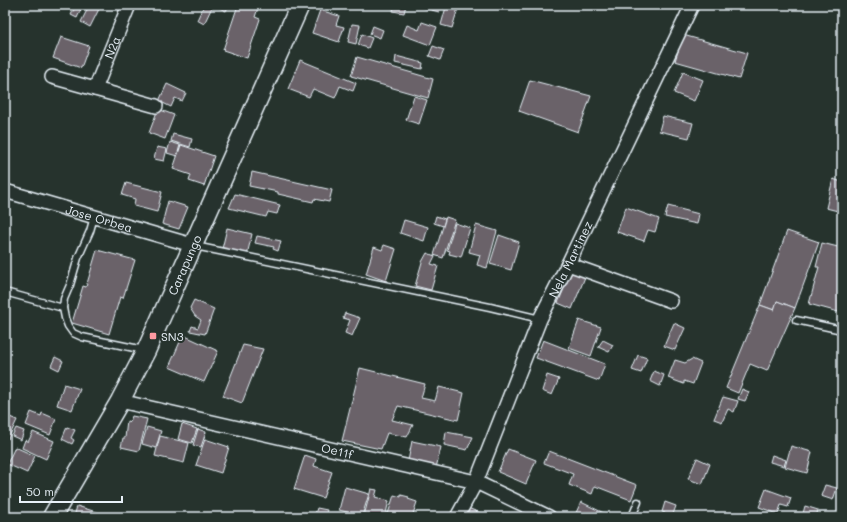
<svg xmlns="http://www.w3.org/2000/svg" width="847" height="522" font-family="Mali,sans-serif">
  <rect width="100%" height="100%" fill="#26332d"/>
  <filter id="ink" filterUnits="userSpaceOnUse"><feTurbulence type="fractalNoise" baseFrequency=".025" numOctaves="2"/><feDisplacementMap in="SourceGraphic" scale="8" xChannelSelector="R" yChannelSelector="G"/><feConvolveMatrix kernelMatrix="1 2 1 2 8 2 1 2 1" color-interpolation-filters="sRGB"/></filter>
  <g filter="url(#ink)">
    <!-- building -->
    <g fill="#6b6269" stroke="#e8f1f8">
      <polygon points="76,5 101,5 90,27 81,22 87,10 82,7 77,18 71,15"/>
      <polygon points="204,5 213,5 204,24 197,20"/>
      <polygon points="213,5 229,5 226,11"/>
      <polygon points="238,5 248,5 258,8 255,17 260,19 247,58 223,50"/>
      <polygon points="394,5 406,5 404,13 393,11"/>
      <polygon points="424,5 459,5 452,28 441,25 446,7 441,6 439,12 424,8"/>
      <polygon points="320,10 339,16 336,25 344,27 339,42 312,33"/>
      <polygon points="422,22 437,27 430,45 403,35 407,25 419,30"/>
      <polygon points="352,24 360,25 356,44 348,42"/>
      <polygon points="373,26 383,30 380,38 370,34"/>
      <polygon points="362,34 372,38 368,48 358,45"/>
      <polygon points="683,35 747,53 739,79 675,61"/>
      <polygon points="61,37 89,46 81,68 53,58"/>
      <polygon points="433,46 444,50 440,60 429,56"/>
      <polygon points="396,56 423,63 422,69 395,63"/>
      <polygon points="357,57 433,79 428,98 351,76"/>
      <polygon points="300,60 356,83 353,91 340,86 335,98 313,89 309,97 288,89"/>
      <polygon points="683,72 703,80 694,101 674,93"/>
      <polygon points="530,80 591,96 578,132 519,111"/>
      <polygon points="167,84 186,93 182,101 175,98 171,107 159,101"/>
      <polygon points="414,96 427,100 419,124 406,120"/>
      <polygon points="158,109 174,115 165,139 149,133"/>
      <polygon points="663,116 693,123 689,138 659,131"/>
      <polygon points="173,134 192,139 190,147 171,141"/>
      <polygon points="170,142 180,145 177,156 167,153"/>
      <polygon points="181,145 214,156 204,186 189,181 191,175 173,169"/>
      <polygon points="157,147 167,149 164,161 154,159"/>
      <polygon points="252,172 332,190 329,202 314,199 313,202 278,194 278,192 249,186"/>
      <polygon points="833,179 842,182 842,212 826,208"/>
      <polygon points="126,183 162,192 157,212 134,206 135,199 122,195"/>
      <polygon points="235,194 280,205 277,214 268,212 266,217 229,208"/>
      <polygon points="168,201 188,207 179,229 162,224"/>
      <polygon points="668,206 699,214 697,224 665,217"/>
      <polygon points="626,207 659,219 655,232 648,230 644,241 617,232"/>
      <polygon points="436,216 445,219 443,226 434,223"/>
      <polygon points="446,217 455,220 443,258 434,255"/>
      <polygon points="404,220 428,227 424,241 400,233"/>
      <polygon points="455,223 470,228 461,257 449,254 450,251 447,250"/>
      <polygon points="476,225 497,231 487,268 477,265 480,255 469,252"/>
      <polygon points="227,228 252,234 247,255 222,249"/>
      <polygon points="787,231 819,242 795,308 777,301 774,310 760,305"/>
      <polygon points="499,235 519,242 511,270 490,264"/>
      <polygon points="257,236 281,241 278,251 273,249 274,247 255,243"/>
      <polygon points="822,243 842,248 842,313 809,304 819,267 816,267"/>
      <polygon points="384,245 396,249 386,281 366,274 374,247 382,250"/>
      <polygon points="97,250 135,260 123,298 120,297 109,334 72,323 83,286 86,287"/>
      <polygon points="427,253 435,256 431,264 438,266 431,290 415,286 422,262"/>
      <polygon points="571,272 585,277 572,309 558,303"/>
      <polygon points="194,300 214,309 205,334 190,331 192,326 198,328 201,320 195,316 190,308"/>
      <polygon points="777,301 795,308 767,371 750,364 738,393 726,388 760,305 774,310"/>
      <polygon points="345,313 360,318 352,336 345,333 350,320 343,318"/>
      <polygon points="579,320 601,327 591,356 569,348"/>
      <polygon points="674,323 685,328 675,350 664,346"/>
      <polygon points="183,335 218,351 204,382 169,367"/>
      <polygon points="543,340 605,364 599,381 536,358"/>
      <polygon points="603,340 613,345 609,352 598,347"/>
      <polygon points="243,345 263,349 242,403 223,396"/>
      <polygon points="638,355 647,358 641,373 632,370"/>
      <polygon points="55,357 63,361 59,370 51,366"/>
      <polygon points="692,359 701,363 693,384 684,381 684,384 668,378 675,360 685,363"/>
      <polygon points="360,368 425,384 421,398 435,401 439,387 464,393 458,420 398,406 392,420 413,425 407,437 387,433 381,449 342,441"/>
      <polygon points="654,371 664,375 660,386 650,381"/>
      <polygon points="547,375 559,379 552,395 542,391"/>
      <polygon points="64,384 80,389 72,410 57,405"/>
      <polygon points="742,389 749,392 745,401 738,399"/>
      <polygon points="723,397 738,401 734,412 728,409 722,422 714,419"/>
      <polygon points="31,412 41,416 42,413 56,419 50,435 26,425"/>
      <polygon points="5,415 17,420 8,439 5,438"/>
      <polygon points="132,416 147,419 139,451 121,447 123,438 125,438 127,421 130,422"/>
      <polygon points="182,424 197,429 192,443 178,439"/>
      <polygon points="67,427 75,430 71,438 74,440 72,444 62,439"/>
      <polygon points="147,427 161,431 156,448 142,444"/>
      <polygon points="16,428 24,431 21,440 12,436"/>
      <polygon points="198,429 206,432 201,447 193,445"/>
      <polygon points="33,432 54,441 46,459 22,448 25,440 28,442"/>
      <polygon points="446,432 473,437 467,450 444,445"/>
      <polygon points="160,436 189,443 184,463 155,456"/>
      <polygon points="205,439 229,447 221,473 196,465"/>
      <polygon points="412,441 441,447 436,468 408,461"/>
      <polygon points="791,446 812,452 807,473 785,467"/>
      <polygon points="15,447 35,456 27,473 7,464"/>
      <polygon points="508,449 536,460 526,484 498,472"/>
      <polygon points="549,451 637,485 631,500 595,486 592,494 569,485 573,474 544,463"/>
      <polygon points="305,455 316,459 314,466 332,472 323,498 294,489"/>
      <polygon points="772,455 786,460 784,466 770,462"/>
      <polygon points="697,458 710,464 702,484 688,479"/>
      <polygon points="825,485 837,488 833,500 821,496"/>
      <polygon points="345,487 369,494 362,516 339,510"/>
      <polygon points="371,489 377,490 375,497 389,501 385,517 368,517 364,516"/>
      <polygon points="766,489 791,498 788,507 781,505 778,514 759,507"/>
      <polygon points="394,495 401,497 401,495 409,497 408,499 417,502 412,517 387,517"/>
      <polygon points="581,502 612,517 574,517"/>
      <polygon points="665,502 676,506 672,517 664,517 665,513 662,512"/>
      <polygon points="77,506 106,515 105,517 74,517"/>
      <polygon points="805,506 818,510 816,517 802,517"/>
      <polygon points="317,508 327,510 325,517 314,517"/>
      <polygon points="468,508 480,513 478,517 463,517"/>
    </g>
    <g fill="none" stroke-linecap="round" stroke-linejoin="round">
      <defs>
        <g id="lane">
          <polyline points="94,217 90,231 78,258 70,285 64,299 63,308 65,318 68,326 73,333 82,337 144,350"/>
          <polyline points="195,246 490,307 540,319"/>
          <polyline points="5,292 63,308"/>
          <polyline points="796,320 842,330"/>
          <polyline points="632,517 638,502"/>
        </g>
        <g id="street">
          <polyline points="52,77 156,106"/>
          <path id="s1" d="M95,89L129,5"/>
          <path id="s2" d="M5,191L192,245"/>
          <polyline points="568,264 671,301"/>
          <path id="s3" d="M120,401L476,482L549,517"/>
          <path id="s4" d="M457,517L476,482L540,319L568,264L692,5"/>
        </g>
        <g id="secondary">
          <path id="s5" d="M52,517L120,401L146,351L300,5"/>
        </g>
      </defs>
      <!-- lane casing -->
      <use href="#lane" stroke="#e8f1f8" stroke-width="9"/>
      <!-- street casing -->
      <use href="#street" stroke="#e8f1f8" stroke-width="16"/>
      <!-- secondary casing -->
      <use href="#secondary" stroke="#e8f1f8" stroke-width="21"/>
      <!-- lane -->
      <use href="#lane" stroke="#26332d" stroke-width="6"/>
      <!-- street -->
      <use href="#street" stroke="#26332d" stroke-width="13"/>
      <!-- secondary -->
      <use href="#secondary" stroke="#26332d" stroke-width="18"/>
    </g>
  </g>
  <!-- markers -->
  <rect fill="#ff9aa2" stroke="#26332d" stroke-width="1.5" x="149" y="332" width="8" height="8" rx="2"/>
  <g text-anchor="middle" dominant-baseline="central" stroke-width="4" stroke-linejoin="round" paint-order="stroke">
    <!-- street labels -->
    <g font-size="12" fill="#e8f1f8" stroke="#26332d">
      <text stroke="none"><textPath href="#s1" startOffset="45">N2a</textPath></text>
      <text stroke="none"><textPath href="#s2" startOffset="98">Jose Orbea</textPath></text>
      <text stroke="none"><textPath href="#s4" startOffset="282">Nela Martinez</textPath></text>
      <text stroke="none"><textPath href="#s5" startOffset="285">Carapungo</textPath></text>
      <text stroke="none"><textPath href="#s3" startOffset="223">Oe11f</textPath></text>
    </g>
    <!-- poi labels -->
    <g font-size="12" fill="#e8f1f8" stroke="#26332d" text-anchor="start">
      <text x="161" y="336">SN3</text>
    </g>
  </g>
  <!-- margin -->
  <rect width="847" height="522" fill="none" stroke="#26332d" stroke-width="20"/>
  <rect x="10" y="10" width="827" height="502" fill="none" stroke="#e8f1f8" stroke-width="1.5" filter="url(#ink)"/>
  <!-- scale -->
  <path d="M20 496v6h102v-6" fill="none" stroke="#e8f1f8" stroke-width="2"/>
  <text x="26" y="496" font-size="12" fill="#e8f1f8" stroke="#26332d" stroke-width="3" paint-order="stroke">50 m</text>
</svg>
